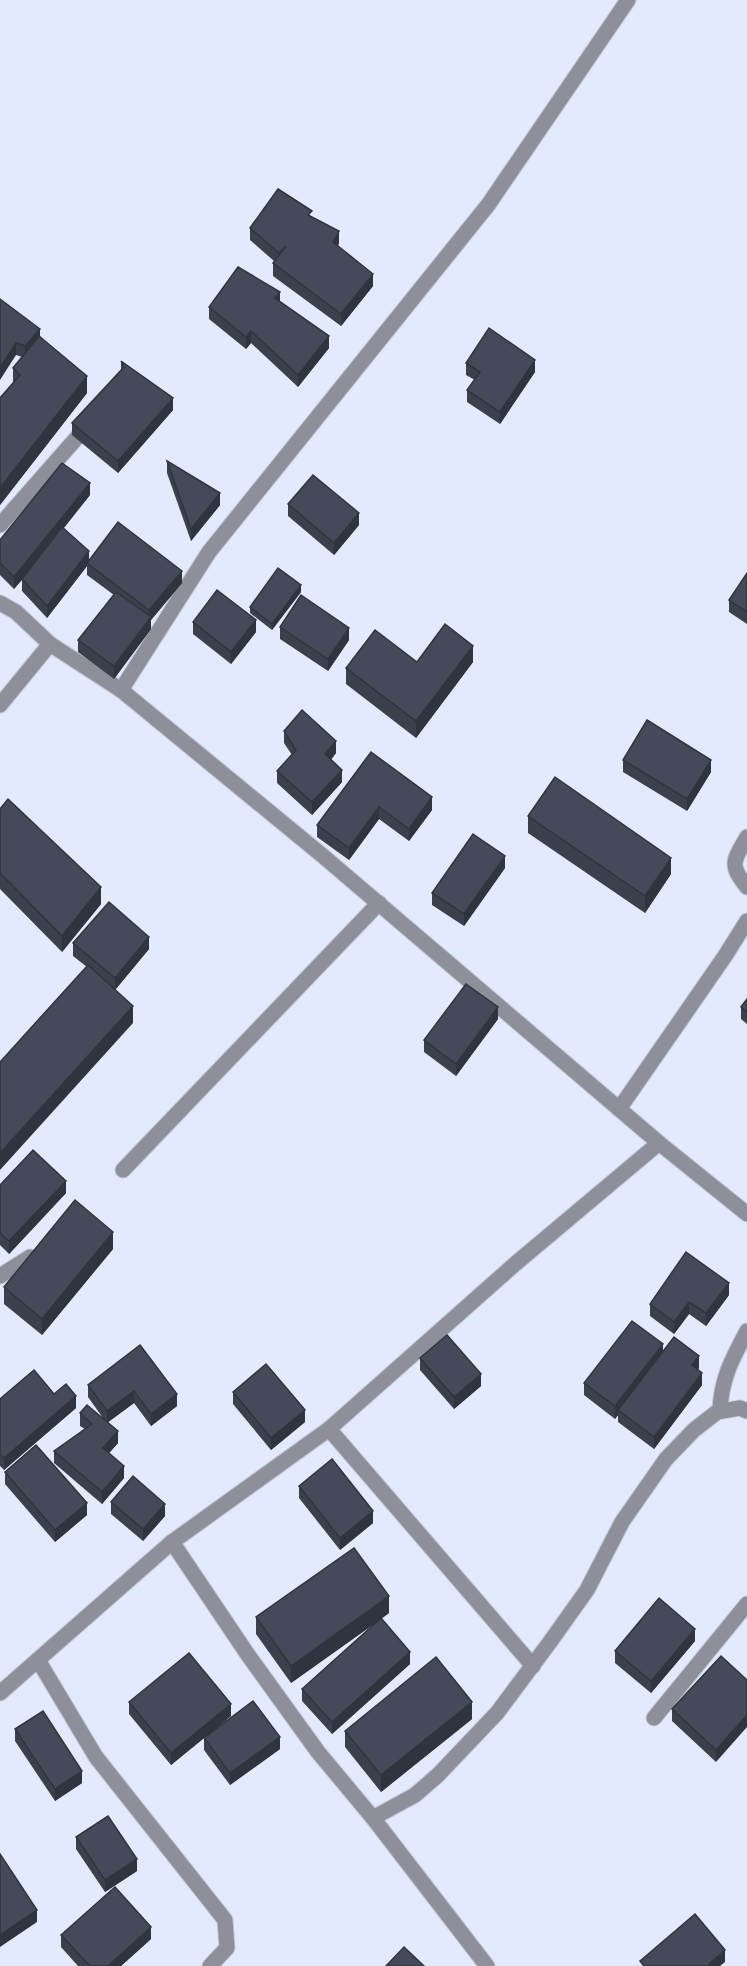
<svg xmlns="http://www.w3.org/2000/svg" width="747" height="1966" font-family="Jost,sans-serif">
  <rect width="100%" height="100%" fill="#e3eafd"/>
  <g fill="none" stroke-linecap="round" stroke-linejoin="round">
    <defs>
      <g id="minor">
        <polyline points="628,0 488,205 209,552 121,690 323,856 659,1143 747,1214"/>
        <polyline points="0,525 88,425"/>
        <polyline points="0,603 16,612 50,644 121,690"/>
        <polyline points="0,705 50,644"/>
        <path d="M747,837C733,861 729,865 747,887"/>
        <polyline points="619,1109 725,956 747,921"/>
        <polyline points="123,1170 379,903"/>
        <polyline points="0,1276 30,1257"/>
        <path d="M720,1411C721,1379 732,1359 747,1331"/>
        <polyline points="329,1429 533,1666"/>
        <polyline points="172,1542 248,1655 318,1752 373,1818 415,1795 438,1775 497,1713 550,1642 587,1590 622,1522 666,1459 694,1430 717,1412 740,1408 747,1411"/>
        <polyline points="38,1660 96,1757 225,1920 227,1948 210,1966"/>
        <polyline points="0,1693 172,1542 329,1429 515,1264 659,1143"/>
        <polyline points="654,1718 747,1604"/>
        <polyline points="373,1818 487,1966"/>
      </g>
    </defs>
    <!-- minor casing -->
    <use href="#minor" stroke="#c0c7d8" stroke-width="17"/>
    <!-- minor -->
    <use href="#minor" stroke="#8d9098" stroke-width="15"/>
  </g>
  <!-- wall -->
  <g fill="#3b404d">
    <polygon points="312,217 339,243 338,246 373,286 341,326 273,276 273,263 274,261 250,240 250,228"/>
    <polygon points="0,299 40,336 87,393 0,505 0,398 13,383 13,368 22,357 16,355"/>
    <polygon points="280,302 329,348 298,387 251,343 246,349 209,319 209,307"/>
    <polygon points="121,361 173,410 118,473 72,435 72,423 121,370"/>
    <polygon points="466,363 535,372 500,424 467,402 467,390 475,380 466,375"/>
    <polygon points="167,461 220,505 191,541 167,473"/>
    <polygon points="90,495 64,528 89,560 182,583 151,620 151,629 114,679 78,652 78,640 114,595 87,575 87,566 47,618 22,591 22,580 14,589 0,575 0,540"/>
    <polygon points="288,504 359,525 334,555 288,516"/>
    <polygon points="747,573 747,624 729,612 729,600"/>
    <polygon points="301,592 272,630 250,613 250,607"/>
    <polygon points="193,622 256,632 231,664 193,634"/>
    <polygon points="280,627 349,640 328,671 280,639"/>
    <polygon points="417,662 473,662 416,738 346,684 346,668"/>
    <polygon points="284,731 336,753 331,760 342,782 312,815 277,783 277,771 292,755 284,743"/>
    <polygon points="371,752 432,810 409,841 379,819 349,860 317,837 317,825"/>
    <polygon points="623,760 711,772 687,811 623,772"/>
    <polygon points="0,809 101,904 62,952 0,889"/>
    <polygon points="528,816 671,874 645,913 528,833"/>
    <polygon points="505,868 464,926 432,905 432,893"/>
    <polygon points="73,943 149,949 115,990 133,1023 87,967 73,956"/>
    <polygon points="747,999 747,1024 741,1019 741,1007"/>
    <polygon points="498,1019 456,1076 424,1052 424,1040"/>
    <polygon points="0,1185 66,1193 9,1254 0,1245"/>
    <polygon points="113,1249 42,1335 4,1304 4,1287"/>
    <polygon points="729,1295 706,1326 689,1314 674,1334 650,1316 650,1304"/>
    <polygon points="663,1351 699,1368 697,1370 702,1385 654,1449 618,1422 618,1415 615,1419 584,1395 584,1383"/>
    <polygon points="420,1358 481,1386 454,1409 420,1370"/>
    <polygon points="88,1385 177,1394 177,1406 151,1426 134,1403 108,1422 118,1443 109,1453 124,1478 102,1504 54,1463 54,1451 85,1429 80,1426 80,1413 103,1418 88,1397"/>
    <polygon points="233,1392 305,1422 271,1450 233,1404"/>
    <polygon points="54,1394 76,1408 4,1470 0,1466 0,1399"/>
    <polygon points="5,1472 87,1515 55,1542 5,1484"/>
    <polygon points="299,1486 373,1523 340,1550 299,1498"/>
    <polygon points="111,1502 165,1516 143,1541 111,1514"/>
    <polygon points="389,1613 381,1619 410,1664 332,1734 302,1701 302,1689 377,1622 291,1683 256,1634 256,1617"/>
    <polygon points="695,1641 651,1693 615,1663 615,1651"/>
    <polygon points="721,1656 716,1762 672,1721 672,1709"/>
    <polygon points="129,1702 231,1716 212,1732 280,1749 230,1785 204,1750 204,1738 171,1765 129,1714"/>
    <polygon points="472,1719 381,1792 345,1747 345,1731"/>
    <polygon points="15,1729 82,1783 55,1801 15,1741"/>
    <polygon points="76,1837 137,1871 105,1892 76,1849"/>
    <polygon points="61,1935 151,1939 121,1966 78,1966 61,1947"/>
  </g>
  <!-- shaded-wall -->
  <g fill="#30343f">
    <polygon points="339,231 339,243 333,254 333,242"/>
    <polygon points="373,274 373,286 341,326 341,314"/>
    <polygon points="280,292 280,304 275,298"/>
    <polygon points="40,329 40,341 25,358 25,346"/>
    <polygon points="251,331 251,343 246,349 246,337"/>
    <polygon points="329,336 329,348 298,387 298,375"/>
    <polygon points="16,343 16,355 0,380 0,368"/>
    <polygon points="535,360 535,372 500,424 500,412"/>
    <polygon points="87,376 87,393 0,505 0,488"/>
    <polygon points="173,398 173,410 118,473 118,461"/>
    <polygon points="90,483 90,495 14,589 14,577"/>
    <polygon points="220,493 220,505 191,541 191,529"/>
    <polygon points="359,513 359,525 334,555 334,543"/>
    <polygon points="89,551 89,563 87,563 87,566 47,618 47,606"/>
    <polygon points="182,571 182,583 151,620 151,629 114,679 114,666 149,619 149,610"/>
    <polygon points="301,585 301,592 272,630 272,624"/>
    <polygon points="256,620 256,632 231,664 231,652"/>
    <polygon points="349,628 349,640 328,671 328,659"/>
    <polygon points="473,646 473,662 416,738 416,721"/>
    <polygon points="336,741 336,753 325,766 325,754"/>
    <polygon points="711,760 711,772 687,811 687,799"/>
    <polygon points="342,770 342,782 312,815 312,802"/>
    <polygon points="432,797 432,810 409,841 409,829"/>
    <polygon points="379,807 379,819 349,860 349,848"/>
    <polygon points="505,856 505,868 464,926 464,914"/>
    <polygon points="671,858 671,874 645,913 645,896"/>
    <polygon points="101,887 101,904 62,952 62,936"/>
    <polygon points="149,937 149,949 115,990 115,978"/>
    <polygon points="133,1006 133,1023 0,1170 0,1153"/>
    <polygon points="498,1007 498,1019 456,1076 456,1064"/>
    <polygon points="66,1181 66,1193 9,1254 9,1241"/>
    <polygon points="113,1232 113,1249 42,1335 42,1319"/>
    <polygon points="729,1283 729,1295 706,1326 706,1313"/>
    <polygon points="689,1302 689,1314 674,1334 674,1322"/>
    <polygon points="663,1344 663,1356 618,1410 618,1415 615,1419 615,1406"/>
    <polygon points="699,1356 699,1368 692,1377 692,1365"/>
    <polygon points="702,1373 702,1385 654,1449 654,1437"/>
    <polygon points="481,1374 481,1386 454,1409 454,1397"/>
    <polygon points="134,1391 134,1403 107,1423 107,1411"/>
    <polygon points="177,1394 177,1406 151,1426 151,1414"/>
    <polygon points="76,1396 76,1408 4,1470 4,1458"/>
    <polygon points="305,1410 305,1422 271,1450 271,1438"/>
    <polygon points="118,1431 118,1443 103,1460 103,1448"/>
    <polygon points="124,1466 124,1478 102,1504 102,1492"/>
    <polygon points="87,1503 87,1515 55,1542 55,1530"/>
    <polygon points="165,1504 165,1516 143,1541 143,1529"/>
    <polygon points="373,1511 373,1523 340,1550 340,1538"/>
    <polygon points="389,1596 389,1613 291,1683 291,1666"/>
    <polygon points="695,1629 695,1641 651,1693 651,1681"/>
    <polygon points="410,1652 410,1664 332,1734 332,1722"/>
    <polygon points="472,1702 472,1719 381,1792 381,1775"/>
    <polygon points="231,1704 231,1716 171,1765 171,1753"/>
    <polygon points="747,1715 747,1727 716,1762 716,1750"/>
    <polygon points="280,1737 280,1749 230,1785 230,1773"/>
    <polygon points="82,1771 82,1783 55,1801 55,1789"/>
    <polygon points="137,1859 137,1871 105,1892 105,1880"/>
    <polygon points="37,1910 37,1922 0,1947 0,1935"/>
    <polygon points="151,1927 151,1939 121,1966 108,1966"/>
    <polygon points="725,1950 725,1962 720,1966 709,1966 709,1964"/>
  </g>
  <!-- building -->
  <g fill="#454a5a" stroke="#30343f" stroke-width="1.5">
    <polygon points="278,189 312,211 308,215 339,231 333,242 373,274 341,314 273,263 286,246 279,253 250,228"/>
    <polygon points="238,267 280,292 275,298 329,336 298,375 251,331 246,337 209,307"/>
    <polygon points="0,299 40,329 25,346 16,343 0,368"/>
    <polygon points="489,328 535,360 500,412 467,390 480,372 466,363"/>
    <polygon points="39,336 87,376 0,488 0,398 20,375 13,368"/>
    <polygon points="121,361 173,398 118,461 72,423 124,367"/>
    <polygon points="167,461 220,493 191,529"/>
    <polygon points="62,463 90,483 14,577 0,563 0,540"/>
    <polygon points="313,475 359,513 334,543 288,504"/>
    <polygon points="118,522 182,571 149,610 87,563"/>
    <polygon points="62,527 89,551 47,606 22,579"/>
    <polygon points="278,568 301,585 272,624 250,607"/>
    <polygon points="747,573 747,612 729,600"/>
    <polygon points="217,590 256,620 231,652 193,622"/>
    <polygon points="116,592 151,617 114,666 78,640"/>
    <polygon points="301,595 349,628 328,659 280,627"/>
    <polygon points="445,624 473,646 416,721 346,668 375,630 417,662"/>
    <polygon points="302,710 336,741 325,754 342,770 312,802 277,771 296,750 284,731"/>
    <polygon points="647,720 711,760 687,799 623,760"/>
    <polygon points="371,752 432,797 409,829 379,807 349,848 317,825"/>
    <polygon points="555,777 671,858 645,896 528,816"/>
    <polygon points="8,799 101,887 62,936 0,873 0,809"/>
    <polygon points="473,834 505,856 464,914 432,893"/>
    <polygon points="109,902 149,937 115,978 73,943"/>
    <polygon points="88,965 133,1006 0,1153 0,1062"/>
    <polygon points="466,984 498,1007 456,1064 424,1040"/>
    <polygon points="747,999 747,1012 741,1007"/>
    <polygon points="33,1150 66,1181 9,1241 0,1233 0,1185"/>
    <polygon points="75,1200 113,1232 42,1319 4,1287"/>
    <polygon points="686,1252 729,1283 706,1313 689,1302 674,1322 650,1304"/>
    <polygon points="632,1321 663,1344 615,1406 584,1383"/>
    <polygon points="447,1335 481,1374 454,1397 420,1358"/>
    <polygon points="674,1337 699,1356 692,1365 702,1373 654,1437 618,1410"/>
    <polygon points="140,1345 177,1394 151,1414 134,1391 107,1411 88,1385"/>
    <polygon points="266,1364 305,1410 271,1438 233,1392"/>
    <polygon points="34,1370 54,1394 66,1384 76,1396 4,1458 0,1454 0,1399"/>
    <polygon points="87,1405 118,1431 103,1448 124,1466 102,1492 54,1451 92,1424 80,1413"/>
    <polygon points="36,1445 87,1503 55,1530 5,1472"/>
    <polygon points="332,1459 373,1511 340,1538 299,1486"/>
    <polygon points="133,1476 165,1504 143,1529 111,1502"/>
    <polygon points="354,1548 389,1596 291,1666 256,1617"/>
    <polygon points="659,1598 695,1629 651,1681 615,1651"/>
    <polygon points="381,1618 410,1652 332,1722 302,1689"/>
    <polygon points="189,1653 231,1704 171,1753 129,1702"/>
    <polygon points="721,1656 747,1680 747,1715 716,1750 672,1709"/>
    <polygon points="436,1657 472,1702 381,1775 345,1731"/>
    <polygon points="253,1701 280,1737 230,1773 204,1738"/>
    <polygon points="43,1711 82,1771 55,1789 15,1729"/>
    <polygon points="108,1816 137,1859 105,1880 76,1837"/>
    <polygon points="0,1854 37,1910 0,1935"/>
    <polygon points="115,1887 151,1927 108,1966 90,1966 61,1935"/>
    <polygon points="695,1914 725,1950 709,1964 710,1966 644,1966 640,1961"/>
    <polygon points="404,1947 424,1966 386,1966"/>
  </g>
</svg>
